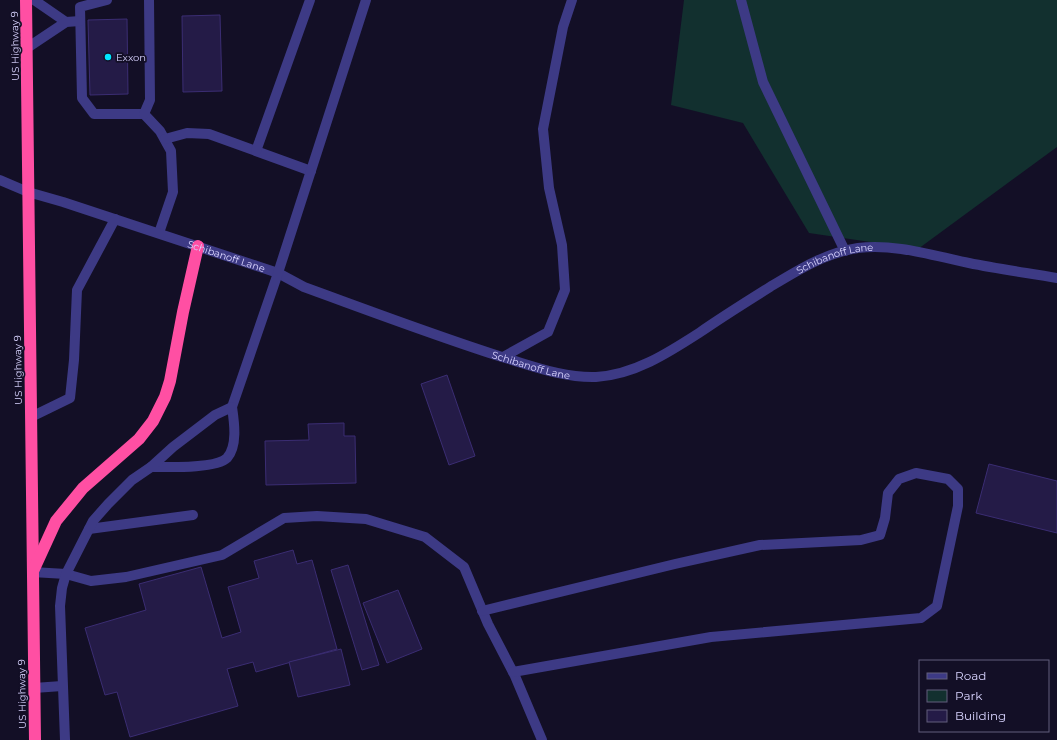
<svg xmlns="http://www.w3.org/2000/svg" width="1057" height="740" font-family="Montserrat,sans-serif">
  <rect width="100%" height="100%" fill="#130f26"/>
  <!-- green -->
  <polygon fill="#12302f" points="684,0 1057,0 1057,147 918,249 809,233 743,123 671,105"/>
  <!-- building -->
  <g fill="#241b47" stroke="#3b2d73">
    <polygon points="220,15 222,91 183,92 182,16"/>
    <polygon points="127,19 128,94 90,95 88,20"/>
    <polygon points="447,375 475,456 449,465 421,384"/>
    <polygon points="344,423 344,436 355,436 356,483 266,485 265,441 309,440 308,424"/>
    <polygon points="989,464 1057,481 1057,533 976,513"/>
    <polygon points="293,550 297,564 312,560 337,649 256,672 253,662 227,669 238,706 130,737 117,692 105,695 85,628 146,610 139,584 201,567 222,638 241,632 228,587 259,578 254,561"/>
    <polygon points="348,565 379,665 362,670 331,570"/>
    <polygon points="398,590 422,649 387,663 363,603"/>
    <polygon points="341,649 350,685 298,697 289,662"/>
  </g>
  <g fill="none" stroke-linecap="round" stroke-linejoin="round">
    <!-- minor -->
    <g stroke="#3d3a85" stroke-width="10">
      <polyline points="34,0 66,22"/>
      <polyline points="107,0 80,7 82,98 94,114 144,114 160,131 171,151 173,192 159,233"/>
      <polyline points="741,0 763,82 845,251"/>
      <polyline points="27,48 66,22 80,21"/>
      <polyline points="144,114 150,100 149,0"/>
      <polyline points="165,139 187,133 209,134 311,171"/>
      <polyline points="256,151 310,0"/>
      <path id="s1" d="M0,180L28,192L63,202L278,273L304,287C370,311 436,336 502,357C533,366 563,378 596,377C634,375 668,353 699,333C722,317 746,302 770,287C798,270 825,253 858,248C894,243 934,256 969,263C998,269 1028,273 1057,278"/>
      <polyline points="503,357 548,332 565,290 562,245 549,188 543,129 563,27 572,0"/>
      <polyline points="31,417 70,398 74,360 77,290 115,219"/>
      <path d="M151,467C167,467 216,469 227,458C238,446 234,421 232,407L278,273L366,0"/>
      <polyline points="89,529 193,515"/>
      <polyline points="32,572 66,574 91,581 126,577 222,555 284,518 317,516 366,519 425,537 464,567 488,624 515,676 542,740"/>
      <polyline points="482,611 675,564 760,545 861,540 880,535 885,518 888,493 899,479 916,473 948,479 958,489 958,506 937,606 921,618 711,637 513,672"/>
      <polyline points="34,688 62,686"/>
      <polyline points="65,740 60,606 62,588 66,574 93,521 108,504 132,480 151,467 173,447 215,415 232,407"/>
    </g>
    <!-- highway -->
    <g stroke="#ff4fa3" stroke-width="12">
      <polyline points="26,0 35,740"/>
      <polyline points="34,569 56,521 83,488 139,439 153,421 165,397 170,381 183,312 198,246"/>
    </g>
  </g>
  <!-- markers -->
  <circle fill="#00e5ff" stroke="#130f26" stroke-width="1.5" cx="108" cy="57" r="4"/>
  <g text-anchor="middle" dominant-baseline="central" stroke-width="3.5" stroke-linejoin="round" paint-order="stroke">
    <!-- street labels -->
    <g font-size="10" fill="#d9d4ff" stroke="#130f26">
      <text transform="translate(15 46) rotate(-91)">US Highway 9</text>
      <text stroke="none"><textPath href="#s1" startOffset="239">Schibanoff Lane</textPath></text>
      <text stroke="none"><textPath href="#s1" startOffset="899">Schibanoff Lane</textPath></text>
      <text stroke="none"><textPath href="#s1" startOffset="563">Schibanoff Lane</textPath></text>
      <text transform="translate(18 370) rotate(-91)">US Highway 9</text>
      <text transform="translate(22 694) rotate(-91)">US Highway 9</text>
    </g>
    <!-- poi labels -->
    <g font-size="10" fill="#d9d4ff" stroke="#130f26" text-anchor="start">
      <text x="116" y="57">Exxon</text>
    </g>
  </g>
  <!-- legend -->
  <rect x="919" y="660" width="130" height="72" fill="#130f26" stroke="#625e7d"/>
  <rect x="927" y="673" width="20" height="6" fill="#3d3a85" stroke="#625e7d"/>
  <text x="955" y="680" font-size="12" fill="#d9d4ff">Road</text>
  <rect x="927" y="690" width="20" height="12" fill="#12302f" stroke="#625e7d"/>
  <text x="955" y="700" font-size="12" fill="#d9d4ff">Park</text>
  <rect x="927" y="710" width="20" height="12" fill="#241b47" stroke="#625e7d"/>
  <text x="955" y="720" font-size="12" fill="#d9d4ff">Building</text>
</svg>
